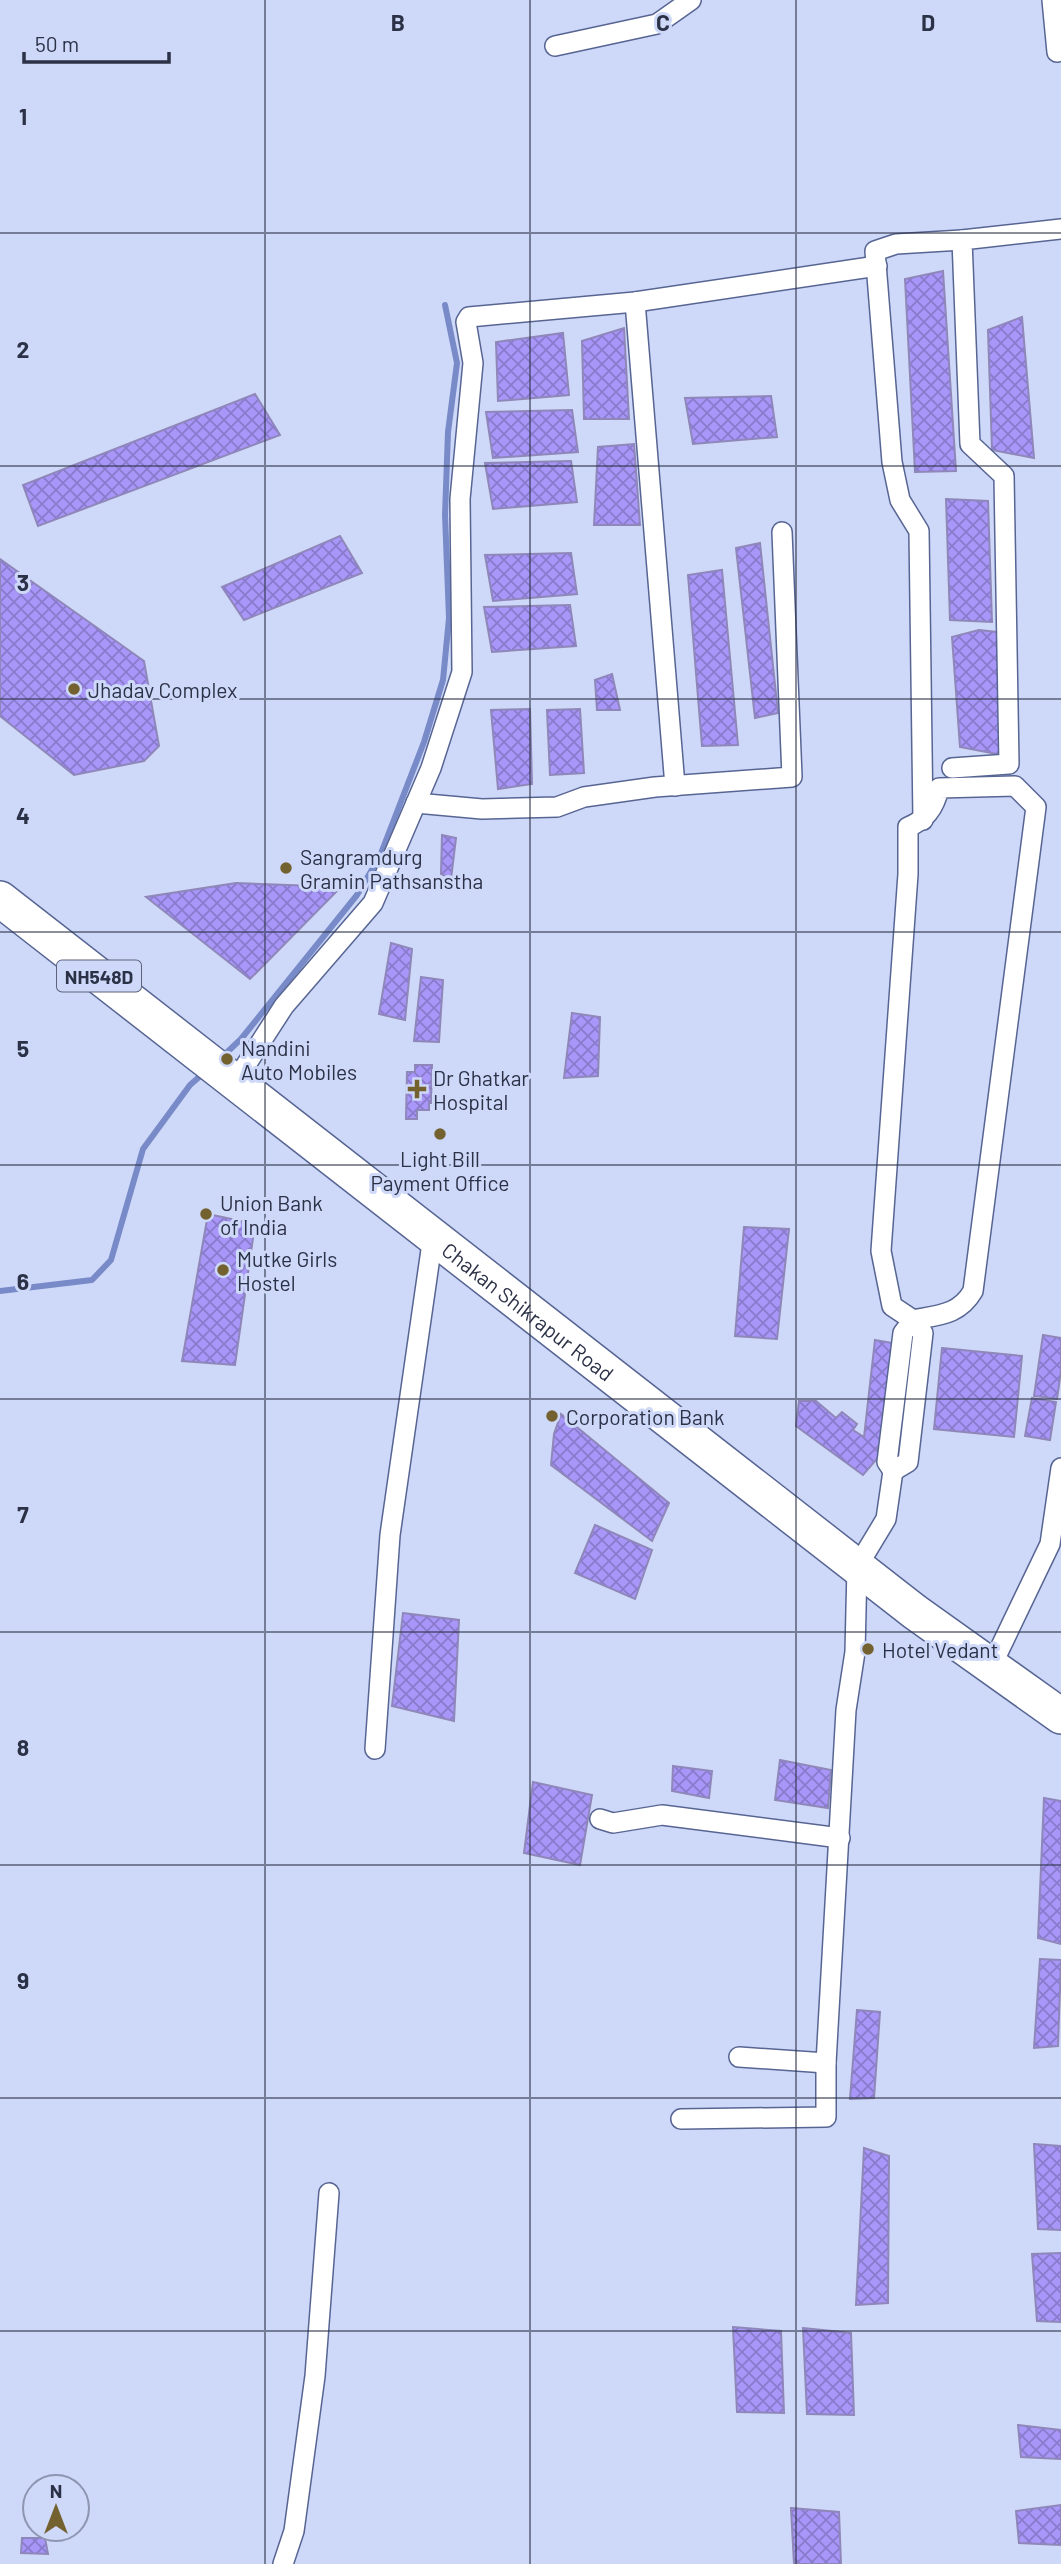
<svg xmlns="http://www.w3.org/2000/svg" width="1061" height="2564" font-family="Barlow,sans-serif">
  <defs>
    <pattern id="building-cross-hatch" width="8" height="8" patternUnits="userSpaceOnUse" patternTransform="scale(1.75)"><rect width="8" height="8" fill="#a896f9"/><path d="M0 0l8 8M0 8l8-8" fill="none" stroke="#897bcb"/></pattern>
  </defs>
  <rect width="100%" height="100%" fill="#ced8f8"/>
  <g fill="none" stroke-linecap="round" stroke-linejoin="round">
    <!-- stream -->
    <g stroke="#788ac7" stroke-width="6">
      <polyline points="222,1057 241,1039 357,895 380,856 424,742 443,680 449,618 445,515 448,432 457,363 445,305"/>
      <polyline points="0,1291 92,1280 111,1260 143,1149 190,1085 206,1071"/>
    </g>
  </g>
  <!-- building -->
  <g fill="url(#building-cross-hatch)" stroke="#8f87ba" stroke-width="2">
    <polygon points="943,271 956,471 915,472 905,279"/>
    <polygon points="1022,317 1034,458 992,450 988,330"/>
    <polygon points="624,328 629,419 584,419 582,341"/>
    <polygon points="563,333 569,395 498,401 496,342"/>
    <polygon points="255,394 280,435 38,526 23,485"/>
    <polygon points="771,396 777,437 693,444 685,398"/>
    <polygon points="572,410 578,452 493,458 486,412"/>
    <polygon points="634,444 640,525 594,525 598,447"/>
    <polygon points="571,461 577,502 493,509 485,463"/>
    <polygon points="946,499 988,501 992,622 950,620"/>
    <polygon points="340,536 362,573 244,620 222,587"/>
    <polygon points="760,543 778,713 755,718 736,548"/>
    <polygon points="571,553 577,594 493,601 485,555"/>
    <polygon points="0,559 144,661 159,746 144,761 74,775 0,716"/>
    <polygon points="722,570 738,745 702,746 688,575"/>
    <polygon points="570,605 576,646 492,652 484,607"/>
    <polygon points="979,630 997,632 1002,755 960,747 952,637"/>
    <polygon points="612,674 620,710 597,710 595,680"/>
    <polygon points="530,709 532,784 498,789 491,710"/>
    <polygon points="580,709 584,773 550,775 547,710"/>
    <polygon points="442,835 456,838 451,879 441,874"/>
    <polygon points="236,883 341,887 250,979 146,897"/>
    <polygon points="391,943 412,949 405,1020 379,1014"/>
    <polygon points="421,977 443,980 439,1042 414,1041"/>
    <polygon points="572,1013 600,1017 598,1076 564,1078"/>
    <polygon points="415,1065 432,1065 431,1103 429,1103 429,1110 417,1110 417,1119 406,1119 407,1072 415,1072"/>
    <polygon points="208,1214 255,1224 235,1365 182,1361"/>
    <polygon points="744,1227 789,1229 777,1339 735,1336"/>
    <polygon points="1043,1335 1061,1338 1061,1371 1057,1399 1034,1396"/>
    <polygon points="875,1340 898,1344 885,1446 878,1446 877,1450 882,1453 863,1475 796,1426 799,1401 816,1401 836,1418 842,1412 857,1424 853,1430 864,1437"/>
    <polygon points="942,1348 1022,1356 1014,1437 934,1429"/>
    <polygon points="1032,1398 1056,1402 1050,1440 1025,1436"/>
    <polygon points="561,1414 669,1503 652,1541 551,1465 554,1434"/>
    <polygon points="595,1525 652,1550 635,1599 575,1573"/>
    <polygon points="403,1613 459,1620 454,1721 392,1706"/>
    <polygon points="780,1760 831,1770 828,1808 775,1800"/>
    <polygon points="673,1766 712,1771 709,1798 672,1791"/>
    <polygon points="533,1782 592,1795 580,1865 524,1853"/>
    <polygon points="1044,1798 1061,1801 1061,1944 1038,1938"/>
    <polygon points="1040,1959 1061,1960 1058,2046 1034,2048"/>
    <polygon points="857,2010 880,2012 874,2098 850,2099"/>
    <polygon points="1034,2144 1061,2146 1061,2230 1038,2229"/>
    <polygon points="864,2148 889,2156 888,2303 856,2305"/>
    <polygon points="1061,2253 1061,2322 1037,2321 1032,2254"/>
    <polygon points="733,2327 781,2331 784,2413 737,2412"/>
    <polygon points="803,2328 851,2333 854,2415 807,2414"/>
    <polygon points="1018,2425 1061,2430 1061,2459 1021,2457"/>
    <polygon points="1061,2505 1061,2545 1019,2543 1016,2511"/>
    <polygon points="791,2508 839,2512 841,2564 794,2564"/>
    <polygon points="22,2538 45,2538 48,2554 21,2553"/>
  </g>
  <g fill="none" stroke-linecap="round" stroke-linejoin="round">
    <defs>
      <g id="street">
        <polyline points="1052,0 1057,52"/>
        <polyline points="555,46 657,24 691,0"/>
        <polyline points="635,302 675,786"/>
        <polyline points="952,768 1009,764 1004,476 970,444 962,240 1061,229"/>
        <polyline points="416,803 482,809 557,807 584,797 655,787 792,777 782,532"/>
        <polyline points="923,820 919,531 900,500 892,462 875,251 896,244 962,240"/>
        <polyline points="235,1082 284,1006 373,903 431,768 462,672 460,499 473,363 466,322 469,317 635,302 877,266"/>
        <polyline points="991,1667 1050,1544 1061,1468"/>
        <polyline points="375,1749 390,1535 433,1236"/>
        <polyline points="600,1819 613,1823 662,1815 840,1838"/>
        <polyline points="739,2057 826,2063"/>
        <path d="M681,2119L826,2117V2063L846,1710L855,1652L857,1567L886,1519L893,1471L887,1462L903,1333L913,1320C939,1315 959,1315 973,1291L1036,807L1015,786L939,788C935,807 926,820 908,827V874L881,1251L892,1306L913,1320L923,1333L908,1462L893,1471"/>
        <polyline points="283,2564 294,2531 315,2376 329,2193"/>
      </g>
      <g id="highway">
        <path id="s1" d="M0,899L915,1612L1061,1716"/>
      </g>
    </defs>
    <!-- street casing -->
    <use href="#street" stroke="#576593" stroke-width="22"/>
    <!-- highway casing -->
    <use href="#highway" stroke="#576593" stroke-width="38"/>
    <!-- street -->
    <use href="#street" stroke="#fff" stroke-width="19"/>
    <!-- highway -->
    <use href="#highway" stroke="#fff" stroke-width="35"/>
  </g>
  <!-- grid -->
  <path fill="none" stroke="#2b3146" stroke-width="2" stroke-opacity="0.55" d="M265,0V2564M530,0V2564M796,0V2564M0,233H1061M0,466H1061M0,699H1061M0,932H1061M0,1165H1061M0,1399H1061M0,1632H1061M0,1865H1061M0,2098H1061M0,2331H1061"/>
  <!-- markers -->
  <g fill="#736230" stroke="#ced8f8" stroke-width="2.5">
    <circle cx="74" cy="689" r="7"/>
    <circle cx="286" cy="868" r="7"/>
    <circle cx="227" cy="1059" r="7"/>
    <path d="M413.5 1078.5h7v7h7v7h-7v7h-7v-7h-7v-7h7z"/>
    <circle cx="440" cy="1134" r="7"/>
    <circle cx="206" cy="1214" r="7"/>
    <circle cx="223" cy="1270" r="7"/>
    <circle cx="552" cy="1416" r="7"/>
    <circle cx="868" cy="1649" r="7"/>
  </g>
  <g text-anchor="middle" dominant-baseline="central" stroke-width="6" stroke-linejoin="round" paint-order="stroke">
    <!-- shield labels -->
    <rect fill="#ced8f8" stroke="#5c637b" stroke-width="2" x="57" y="960.5" width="84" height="31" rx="5"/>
    <g font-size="19" font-weight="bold" fill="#2b3146">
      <text x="99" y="976">NH548D</text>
    </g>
    <!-- poi labels -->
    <g font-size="21" fill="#2b3146" stroke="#ced8f8" text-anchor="start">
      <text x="88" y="689">Jhadav Complex</text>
      <text x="300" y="856">Sangramdurg<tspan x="300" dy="24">Gramin Pathsanstha</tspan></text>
      <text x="241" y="1047">Nandini<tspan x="241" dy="24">Auto Mobiles</tspan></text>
      <text x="433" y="1077">Dr Ghatkar<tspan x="433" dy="24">Hospital</tspan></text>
      <text x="440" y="1158" text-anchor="middle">Light Bill<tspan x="440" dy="24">Payment Office</tspan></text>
      <text x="220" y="1202">Union Bank<tspan x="220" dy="24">of India</tspan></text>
      <text x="237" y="1258">Mutke Girls<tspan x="237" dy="24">Hostel</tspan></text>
      <text x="566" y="1416">Corporation Bank</text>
      <text x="882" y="1649">Hotel Vedant</text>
    </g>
    <!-- street labels -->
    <g font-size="21" fill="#2b3146" stroke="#ced8f8">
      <text stroke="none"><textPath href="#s1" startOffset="670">Chakan Shikrapur Road</textPath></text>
    </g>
  </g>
  <g font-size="23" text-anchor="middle" font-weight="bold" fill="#2b3146" stroke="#ced8f8" stroke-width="6" stroke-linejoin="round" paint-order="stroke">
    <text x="398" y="31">B</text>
    <text x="663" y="31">C</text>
    <text x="928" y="31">D</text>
    <text x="23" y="125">1</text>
    <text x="23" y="358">2</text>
    <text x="23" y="591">3</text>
    <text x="23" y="824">4</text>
    <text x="23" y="1057">5</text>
    <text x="23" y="1290">6</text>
    <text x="23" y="1523">7</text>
    <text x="23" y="1756">8</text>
    <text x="23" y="1989">9</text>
  </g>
  <!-- north arrow -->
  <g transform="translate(56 2508)"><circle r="33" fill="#ced8f8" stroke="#8d95b1" stroke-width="2"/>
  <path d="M0-5L12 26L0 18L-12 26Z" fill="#736230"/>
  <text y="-10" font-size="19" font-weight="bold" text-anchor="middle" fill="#2b3146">N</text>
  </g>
  <!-- scale -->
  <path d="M24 52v10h145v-10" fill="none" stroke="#2b3146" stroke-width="3.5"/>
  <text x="35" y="52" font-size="21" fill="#2b3146" stroke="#ced8f8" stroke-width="5" paint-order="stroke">50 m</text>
</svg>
